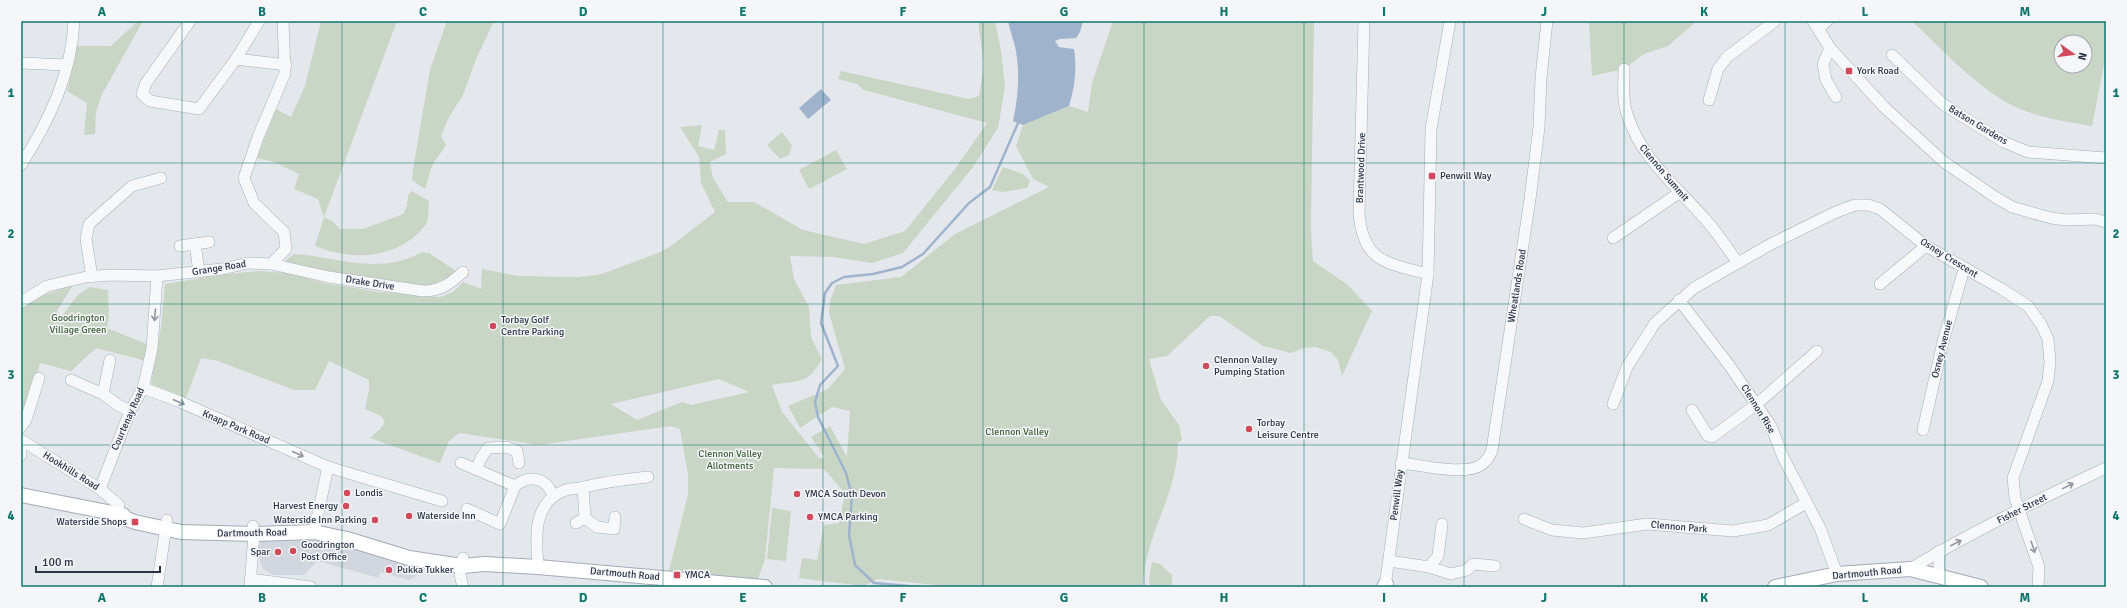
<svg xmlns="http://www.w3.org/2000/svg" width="2127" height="608" font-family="Signika,sans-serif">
  <rect width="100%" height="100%" fill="#e4e7ec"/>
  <!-- built -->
  <polygon fill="#d2d6de" points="311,536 418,566 418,575 409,580 380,572 379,578 317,561 304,575 273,575 262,568 257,551 262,540"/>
  <!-- green -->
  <g fill="#c9d6c5" fill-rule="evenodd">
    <polygon points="138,21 143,21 102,94 96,112 95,134 84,135 87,103 67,91 77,46 111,46"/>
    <path d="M321,21H397L324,217L332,221L340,229H363L403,214L407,206L408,195L412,191L429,201C428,207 429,217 427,222C423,230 415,237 407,242C378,260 346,258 315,246L324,217L318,199L294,189L299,174L274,162L257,158L276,109L291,117L305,86Z"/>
    <path d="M447,21H494L476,59L463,95L449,117L441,136L446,145C443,151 440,153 437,158C430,166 429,179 425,189L412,180L413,169L430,70Z"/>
    <path d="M978,21H995L1001,50L1005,87L998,128L973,167L903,253L872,263L833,257L790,256L794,279L809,307L811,337L822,359C807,386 798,380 772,385L782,412L819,458H825L811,437L830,426L847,457L850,411L832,407L800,428L788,406L828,389L845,369L829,313L830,301L836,285L901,277L955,234L1049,187L1033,179L1016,146L1023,125L1069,106L1088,112L1092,83L1113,21H1314L1311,229L1313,261L1348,285L1372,311L1342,376L1338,360L1331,352L1316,347L1303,348L1291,353L1263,346L1219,316H1210L1167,356L1149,359L1161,400L1179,425L1182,440L1178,443C1178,494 1144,536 1143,587H955L878,579L863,586L799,578L802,558L817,560L824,525L839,523L845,493L824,469L774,468L765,559L758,579L669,571L688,494V475L680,429L671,426L539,445L459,433L449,441L440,463L370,438L381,428L385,422L381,416L365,409L369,390V380L329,361L315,390H294L218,361L201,358L186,398L151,384L161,327L165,284L225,274L260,271L287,273L324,283L380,292L440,297L453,292L463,282L481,289L482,269L519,276L579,277L602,274L658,253L671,246L715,212L701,183L699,157L680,127L702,125L698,146L714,150L719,130H725L726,154L710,162L713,178L728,202H754L803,230L864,244L905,231L955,169L987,123L864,90L857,84L838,79L841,71L969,99L979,96L984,65ZM719,379L749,392L691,405L682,402L637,420L611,404Z"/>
    <polygon points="1589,21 1697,21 1668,46 1644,54 1624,69 1592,76"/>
    <path d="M1912,21H2106V46L2104,50L2106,54L2092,126C2062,121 2030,116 2004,101C1970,80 1941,49 1912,21ZM2061,42H2085V66H2061Z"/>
    <polygon points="782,132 792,145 789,155 780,159 767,145"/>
    <polygon points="836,150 847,169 809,189 799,170"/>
    <polygon points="1003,167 1023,174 1030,181 1027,188 1003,192 992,190"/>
    <path d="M422,252L429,253L456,271C443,282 433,285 416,286L288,264L286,260L294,254C339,257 379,276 422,252Z"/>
    <polygon points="73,285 57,311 61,317 77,296 90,287 108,290 109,315 107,328 149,345 146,361 96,348 71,371 40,363 24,417 21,402 21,307 43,295"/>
    <polygon points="772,508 791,511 786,561 767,559"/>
    <polygon points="1152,562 1160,564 1172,575 1172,587 1150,587 1149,578"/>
  </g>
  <!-- water -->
  <g fill="#9fb4cc">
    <path d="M1008,21H1083L1080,32L1076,38L1060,39L1055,41L1059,47L1074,49C1077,69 1075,87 1069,106L1023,125L1013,121C1018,98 1020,74 1016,51C1014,41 1010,31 1008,21Z"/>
    <polygon points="821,89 831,100 808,119 799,108"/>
  </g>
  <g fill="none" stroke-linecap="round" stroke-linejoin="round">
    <!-- stream -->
    <polyline stroke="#9fb4cc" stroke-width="2.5" points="920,587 874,583 855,565 849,535 852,496 846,473 818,417 815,402 820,385 838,366 821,323 825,293 832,283 844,277 873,274 902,267 923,254 969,203 990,187 1018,123"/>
    <defs>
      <g id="minor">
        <polyline points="190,21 146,83 142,94 150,101 199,109 236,59 286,65"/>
        <path d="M1364,21L1359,213C1363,262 1386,263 1428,274"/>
        <polyline points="1813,21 1830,48 1884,107 1944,162 1995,197 2012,207 2051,218 2067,220 2095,219 2106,222"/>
        <polyline points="1818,29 1827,21"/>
        <polyline points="1830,48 1823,64 1826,80 1836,97"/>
        <polyline points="1892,55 1944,105 2004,142 2028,152 2106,158"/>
        <polyline points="236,59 259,21"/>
        <polyline points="21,63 67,65"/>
        <path d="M1624,69C1624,84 1622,100 1627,114C1640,157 1676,186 1705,219C1717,232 1727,248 1738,263"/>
        <polyline points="1709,100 1718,69 1727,57 1775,21"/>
        <path d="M21,165C49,121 72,73 74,21"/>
        <polyline points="1613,238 1679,193"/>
        <polyline points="195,244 199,272"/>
        <polyline points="180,246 209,242"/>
        <path d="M271,264L329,277L423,291C441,291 451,283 463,272"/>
        <polyline points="92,277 86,239 89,224 132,186 161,178"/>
        <polyline points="1880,284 1926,246"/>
        <polyline points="1679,300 1729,365 1771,426 1783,457 1820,528 1837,574"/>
        <polyline points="21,302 47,286 86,277 110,275 157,276 222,269 248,263 271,264 286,249 284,232 254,203 244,178 258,137 285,73 283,21"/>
        <polyline points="71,380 103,394 118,405 130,411"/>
        <polyline points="143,388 178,401 328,467 442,501"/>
        <polyline points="103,394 110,360"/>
        <polyline points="1613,404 1627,367 1655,323 1694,288 1771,244 1836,212 1855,205 1868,205 1880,209 1926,246 2000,288 2028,306 2041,324 2048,339 2050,362 2048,381 2013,478 2015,498 2039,567 2038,587"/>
        <polyline points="1692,410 1708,436 1712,437 1757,404 1817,351"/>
        <polyline points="21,427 26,420 39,378"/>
        <polyline points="1923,430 1943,342 1964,269"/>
        <polyline points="21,440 100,489 119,505"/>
        <polyline points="21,451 21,455"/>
        <path d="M461,463L515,486C530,474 547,478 553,496"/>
        <path d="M1401,463C1421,465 1465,476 1481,465C1487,461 1490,456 1492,450L1530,199L1539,127L1541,78L1547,21"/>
        <polyline points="477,468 481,458 488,448 506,447 517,451 519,463"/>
        <polyline points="100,489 130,411 143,388 152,349 157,276"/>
        <polyline points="467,509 500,524 515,486"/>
        <polyline points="585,518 597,527 614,529 615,517"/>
        <polyline points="1524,519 1552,530 1583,533 1647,524 1733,531 1768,525 1806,503"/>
        <polyline points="576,523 585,518 583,487"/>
        <polyline points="314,532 328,467"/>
        <polyline points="463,558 460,575 463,587"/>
        <polyline points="1389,561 1429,567 1451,574 1467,570 1473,564 1495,566"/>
        <path d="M538,567C536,539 532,504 563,491C569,488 577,489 584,487C605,482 627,479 648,477"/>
        <polyline points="1429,567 1438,556 1442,524"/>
        <path d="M1910,569C1973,531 2040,499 2106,468"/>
        <polyline points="1939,575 1939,551"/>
        <polyline points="250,579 311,587"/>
        <polyline points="157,587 167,520"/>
        <polyline points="250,587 254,534 253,526"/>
        <polyline points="1385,587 1428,274 1431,129 1450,21"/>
      </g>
      <g id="major">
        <polyline points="21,495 123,515"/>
        <polyline points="113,514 135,522 181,532 254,534 314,532 347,539 409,558 462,566 485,564 538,567 765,587"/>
        <polyline points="1384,587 1386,584"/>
        <polyline points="1775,587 1837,574 1910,569 1981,587"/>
      </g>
    </defs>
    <!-- minor casing -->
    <use href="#minor" stroke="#a9aeb7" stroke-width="12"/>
    <!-- major casing -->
    <use href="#major" stroke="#a3abb8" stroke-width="16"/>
    <!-- minor -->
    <use href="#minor" stroke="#f7f8fa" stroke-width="11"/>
    <!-- major -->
    <use href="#major" stroke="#fff" stroke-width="14"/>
  </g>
  <!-- one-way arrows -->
  <defs><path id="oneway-shaft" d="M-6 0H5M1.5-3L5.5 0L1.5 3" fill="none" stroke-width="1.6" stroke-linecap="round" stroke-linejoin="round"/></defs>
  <g stroke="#9196a0">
    <use href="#oneway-shaft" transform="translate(155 315) rotate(94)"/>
    <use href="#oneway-shaft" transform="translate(179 402) rotate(23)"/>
    <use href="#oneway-shaft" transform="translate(298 454) rotate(24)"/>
    <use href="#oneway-shaft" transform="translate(2068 486) rotate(-26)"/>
    <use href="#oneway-shaft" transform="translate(1956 543) rotate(-27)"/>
    <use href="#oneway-shaft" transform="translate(2033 547) rotate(72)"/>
  </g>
  <!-- grid -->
  <path fill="none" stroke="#0f766e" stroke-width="1" stroke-opacity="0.55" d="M182,21V587M342,21V587M503,21V587M663,21V587M823,21V587M983,21V587M1144,21V587M1304,21V587M1464,21V587M1624,21V587M1785,21V587M1945,21V587M21,163H2106M21,304H2106M21,445H2106"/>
  <!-- markers -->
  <g fill="#d1495b" stroke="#f4f6f9" stroke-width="1.5">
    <rect x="1845" y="67" width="8" height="8" rx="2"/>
    <rect x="1428" y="172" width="8" height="8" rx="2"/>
    <circle cx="493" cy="326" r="4"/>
    <circle cx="1206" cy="366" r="4"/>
    <circle cx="1249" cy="429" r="4"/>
    <circle cx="347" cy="493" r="4"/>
    <circle cx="797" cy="494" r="4"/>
    <circle cx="346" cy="506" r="4"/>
    <circle cx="409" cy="516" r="4"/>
    <circle cx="810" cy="517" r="4"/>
    <circle cx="375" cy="520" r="4"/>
    <rect x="131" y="518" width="8" height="8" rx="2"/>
    <circle cx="293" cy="551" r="4"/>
    <circle cx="278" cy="552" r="4"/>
    <circle cx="389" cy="570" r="4"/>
    <rect x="673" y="571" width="8" height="8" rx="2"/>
  </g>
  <g text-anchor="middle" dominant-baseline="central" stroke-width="3" stroke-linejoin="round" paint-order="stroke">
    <!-- poi labels -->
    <g font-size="10" fill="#2b3445" stroke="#f4f6f9" text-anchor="start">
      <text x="1857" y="71">York Road</text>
      <text x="1440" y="176">Penwill Way</text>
      <text x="501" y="320">Torbay Golf<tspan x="501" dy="12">Centre Parking</tspan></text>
      <text x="1214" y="360">Clennon Valley<tspan x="1214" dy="12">Pumping Station</tspan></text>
      <text x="1257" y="423">Torbay<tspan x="1257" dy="12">Leisure Centre</tspan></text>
      <text x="355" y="493">Londis</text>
      <text x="805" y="494">YMCA South Devon</text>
      <text x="338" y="506" text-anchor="end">Harvest Energy</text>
      <text x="417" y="516">Waterside Inn</text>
      <text x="818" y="517">YMCA Parking</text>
      <text x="367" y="520" text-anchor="end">Waterside Inn Parking</text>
      <text x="127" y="522" text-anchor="end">Waterside Shops</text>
      <text x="301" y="545">Goodrington<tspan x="301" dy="12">Post Office</tspan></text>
      <text x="270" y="552" text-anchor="end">Spar</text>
      <text x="397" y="570">Pukka Tukker</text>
      <text x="685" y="575">YMCA</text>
    </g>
    <!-- street labels -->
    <g font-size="10" fill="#2b3445" stroke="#f4f6f9">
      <text transform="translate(1978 125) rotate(31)">Batson Gardens</text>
      <text transform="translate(1361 168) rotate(-88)">Brantwood Drive</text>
      <text transform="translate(1664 173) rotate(50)">Clennon Summit</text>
      <text transform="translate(1949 258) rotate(32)">Osney Crescent</text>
      <text transform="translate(219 268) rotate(-9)">Grange Road</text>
      <text transform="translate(370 283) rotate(9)">Drake Drive</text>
      <text transform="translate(1517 286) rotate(-81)">Wheatlands Road</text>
      <text transform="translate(1942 349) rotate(-76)">Osney Avenue</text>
      <text transform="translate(1758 409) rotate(58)">Clennon Rise</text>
      <text transform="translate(128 419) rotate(-66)">Courtenay Road</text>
      <text transform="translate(236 427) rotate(23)">Knapp Park Road</text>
      <text transform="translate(71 471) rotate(32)">Hookhills Road</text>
      <text transform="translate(1397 495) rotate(-83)">Penwill Way</text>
      <text transform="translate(2022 509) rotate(-27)">Fisher Street</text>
      <text transform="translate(1679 527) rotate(5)">Clennon Park</text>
      <text transform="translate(252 533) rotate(-1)">Dartmouth Road</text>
      <text transform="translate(1867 573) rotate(-5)">Dartmouth Road</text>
      <text transform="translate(625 574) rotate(5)">Dartmouth Road</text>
    </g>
    <!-- park labels -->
    <g font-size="10" fill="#3f6138" stroke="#f4f6f9">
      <text x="78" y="318">Goodrington<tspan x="78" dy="12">Village Green</tspan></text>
      <text x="1017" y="432">Clennon Valley</text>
      <text x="730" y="454">Clennon Valley<tspan x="730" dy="12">Allotments</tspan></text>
    </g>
  </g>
  <!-- border -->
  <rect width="2127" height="608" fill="none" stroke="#f4f6f9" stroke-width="44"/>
  <!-- north arrow -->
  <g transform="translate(2073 54) rotate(104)"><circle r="19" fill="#f4f6f9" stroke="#a4a8b1"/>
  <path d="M0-3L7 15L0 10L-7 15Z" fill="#d1495b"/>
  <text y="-6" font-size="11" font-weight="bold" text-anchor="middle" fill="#2b3445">N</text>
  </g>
  <!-- scale -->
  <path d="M36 566v6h124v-6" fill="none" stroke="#2b3445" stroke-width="2"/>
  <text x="42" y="566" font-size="12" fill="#2b3445" stroke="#f4f6f9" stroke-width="3" paint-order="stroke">100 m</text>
  <rect x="22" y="22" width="2083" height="564" fill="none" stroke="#0f766e" stroke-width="1.5"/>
  <g font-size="13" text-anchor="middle" font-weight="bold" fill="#0f766e">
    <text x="102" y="16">A</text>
    <text x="262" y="16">B</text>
    <text x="423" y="16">C</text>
    <text x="583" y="16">D</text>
    <text x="743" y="16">E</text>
    <text x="903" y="16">F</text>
    <text x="1064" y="16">G</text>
    <text x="1224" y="16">H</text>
    <text x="1384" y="16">I</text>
    <text x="1544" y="16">J</text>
    <text x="1704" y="16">K</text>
    <text x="1865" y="16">L</text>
    <text x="2025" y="16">M</text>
    <text x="11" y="97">1</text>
    <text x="2116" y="97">1</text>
    <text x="11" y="238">2</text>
    <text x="2116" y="238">2</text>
    <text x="11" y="379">3</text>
    <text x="2116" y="379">3</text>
    <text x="11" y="520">4</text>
    <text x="2116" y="520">4</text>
    <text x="102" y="602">A</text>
    <text x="262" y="602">B</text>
    <text x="423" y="602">C</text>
    <text x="583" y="602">D</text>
    <text x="743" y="602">E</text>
    <text x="903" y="602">F</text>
    <text x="1064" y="602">G</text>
    <text x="1224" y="602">H</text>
    <text x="1384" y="602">I</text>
    <text x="1544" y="602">J</text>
    <text x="1704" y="602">K</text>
    <text x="1865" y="602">L</text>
    <text x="2025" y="602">M</text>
  </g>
</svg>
